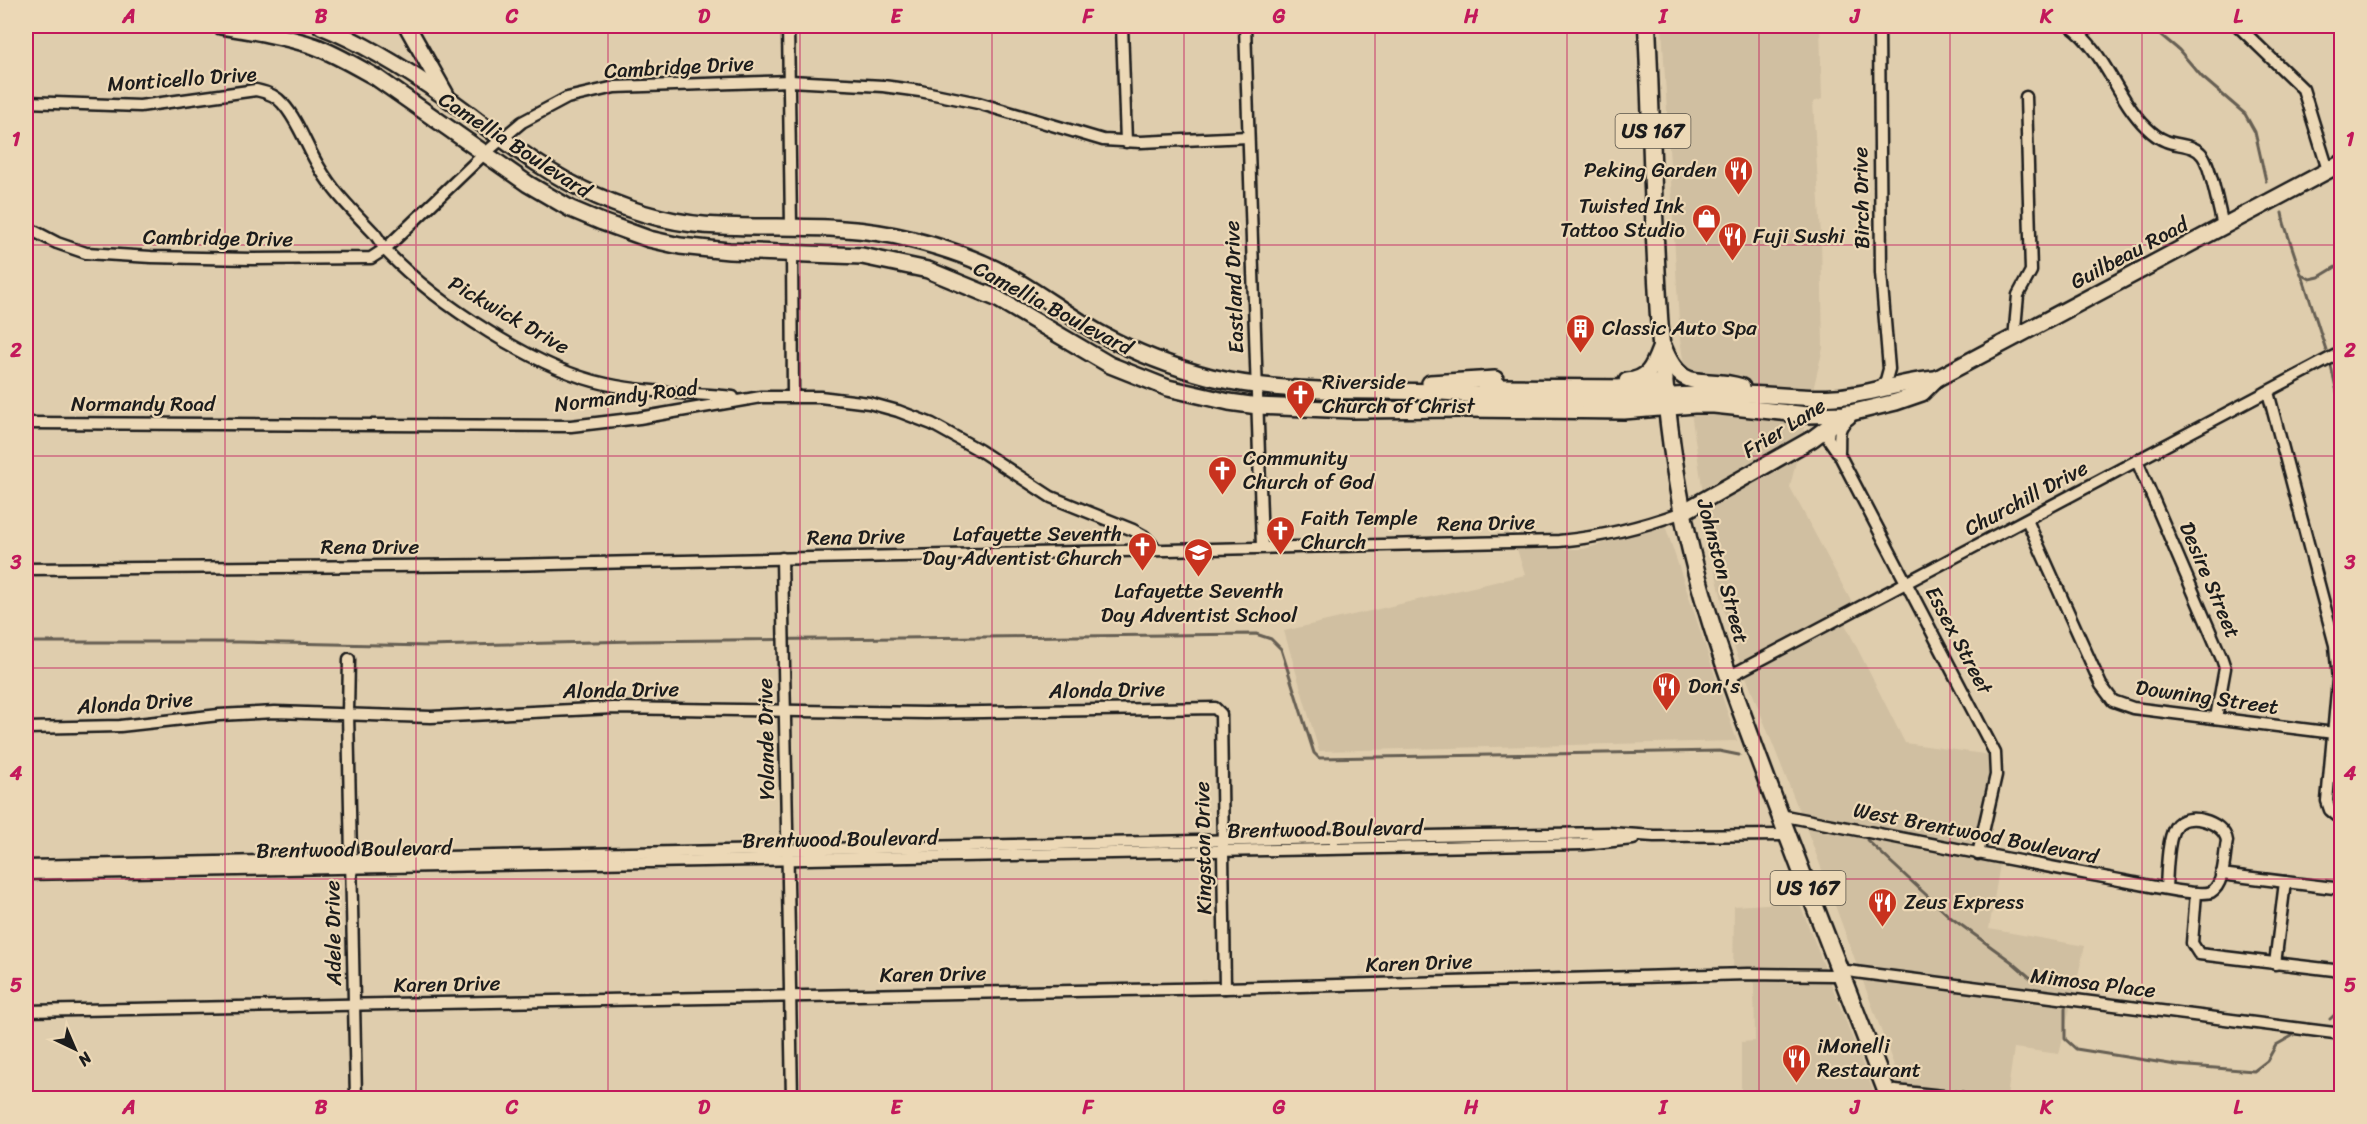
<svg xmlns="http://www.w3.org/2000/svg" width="2367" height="1124" font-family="Sriracha,sans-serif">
  <rect width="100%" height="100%" fill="#dfcdad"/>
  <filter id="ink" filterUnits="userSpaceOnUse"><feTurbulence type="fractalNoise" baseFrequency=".0167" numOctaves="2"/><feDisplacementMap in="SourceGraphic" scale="12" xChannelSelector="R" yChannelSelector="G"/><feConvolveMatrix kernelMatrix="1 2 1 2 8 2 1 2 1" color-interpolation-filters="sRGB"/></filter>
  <g filter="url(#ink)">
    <!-- built -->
    <g fill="#d0bfa1">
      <polygon points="1662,26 1820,26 1822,99 1813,102 1821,235 1823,348 1790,487 1859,616 1845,624 1905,743 1991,755 1993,768 1974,852 2001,858 1989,929 2085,946 2059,1054 2014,1048 2007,1097 1906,1098 1812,843 1731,639 1714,566 1680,339"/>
      <polygon points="1665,525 1737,741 1319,751 1284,631 1525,575 1517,549 1584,549"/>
      <polygon points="1799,902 1876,1098 1741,1098 1741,1042 1755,1041 1754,982 1733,982 1734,906"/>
    </g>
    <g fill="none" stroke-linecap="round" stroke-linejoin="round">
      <!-- stream -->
      <g stroke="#665f53" stroke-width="3">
        <polyline points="2150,26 2179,50 2202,77 2245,114 2255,132 2266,181"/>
        <polyline points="2282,213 2284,223 2301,274 2310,279 2319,277 2342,263"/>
        <polyline points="2302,275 2326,350"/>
        <polyline points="2330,362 2342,413"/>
        <polyline points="26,642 238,642 428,646 635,641 1256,634 1271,639 1281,649 1314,753 1319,758 1719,751 1739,755"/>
        <polyline points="1867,840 1950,917 2012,962 2034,981"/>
        <polyline points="2065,1008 2065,1039 2076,1049 2176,1065 2254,1071 2267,1061 2276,1045 2292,1036"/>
        <polyline points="2330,1019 2342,1008"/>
      </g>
      <defs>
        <g id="street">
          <polyline points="788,26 791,226"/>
          <polyline points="1122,26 1126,142"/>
          <polyline points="1245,26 1262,547"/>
          <path d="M2070,26C2106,52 2116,98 2147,128C2152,133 2158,138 2166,141C2178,146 2195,144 2203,156C2211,167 2219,210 2223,226"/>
          <polyline points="2238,26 2303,89 2328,170"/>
          <path d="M26,102L140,106L256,90C266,92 276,95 283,104C298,120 307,148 319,167C334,193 354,212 374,233C379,239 382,246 387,252C437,304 536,369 606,384C648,393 691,393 733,397"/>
          <polyline points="26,227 57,243 86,253 151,257 252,259 371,258 385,249 484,154 522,122 567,98 615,87 790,81 883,86 920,91 978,103 1103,140 1141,142 1248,137"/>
          <polyline points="792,252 793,396"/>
          <polyline points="2014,339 2018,295 2031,271 2026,97"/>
          <polyline points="1878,391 1886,380 1889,369 1881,273 1879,26"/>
          <polyline points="2268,392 2335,645 2338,680 2327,801 2330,810 2342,820"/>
          <polyline points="26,423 571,426 639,418 761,397 820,397 869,403 898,411 932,424 979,450 1051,497 1133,530 1144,536 1156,549"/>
          <polyline points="1829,427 1828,438 1839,454 1995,753 1996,775 1978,854"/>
          <path d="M1839,451C1840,435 1836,428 1850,418"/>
          <polyline points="2137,461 2222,659 2225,668 2216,718"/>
          <polyline points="2027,520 2101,685 2113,701 2133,708 2334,733"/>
          <polyline points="782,558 792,1098"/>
          <path d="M26,569L506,565L1559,541C1603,537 1642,527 1683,512"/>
          <polyline points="349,659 348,713 356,1098"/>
          <polyline points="1728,677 2342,352"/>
          <polyline points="26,728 120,726 219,715 275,712 431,717 613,708 926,713 1215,708 1221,714 1225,988"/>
          <path d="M1780,815C1896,837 2013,860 2130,882C2145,885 2199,897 2211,892C2225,884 2224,855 2227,841C2224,820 2184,811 2175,827C2167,840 2167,873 2166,888"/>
          <polyline points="26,866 1477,835 1609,833 1654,836 1787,835"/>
          <polyline points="26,874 1584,844 1633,839"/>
          <polyline points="2221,874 2342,889"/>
          <polyline points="2196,893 2192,943 2199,954 2342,971"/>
          <polyline points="2275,964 2285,882"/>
          <polyline points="26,1011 1225,988 1748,974 1833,975 1847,971 2342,1034"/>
          <polyline points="1886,1090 1962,1098"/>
        </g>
        <g id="secondary">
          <path d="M221,26C253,31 284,36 314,46C336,54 357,67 377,78L528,184L571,209L602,222L649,239L680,246L729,251L862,256L928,270L996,298L1110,365L1168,388L1229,402L1258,406L1351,410L1466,409L1624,411L1694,405H1714L1808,415L1846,414L1896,402L1922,393L1936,379L2342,163"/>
          <path d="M321,26C366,44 407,70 447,98C496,133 541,172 597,196C637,214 678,225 721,226C784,229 847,223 909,239C942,247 975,258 1005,274C1038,292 1067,315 1099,333C1134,352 1172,367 1211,377C1285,395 1365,389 1441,392C1475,394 1510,399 1544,400C1607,401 1669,395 1732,394C1767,393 1800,400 1835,397C1869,395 1902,381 1936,379"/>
          <polyline points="407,26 446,95"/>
          <path d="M1663,346C1683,397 1702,374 1742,387"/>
          <path d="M1627,381C1650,380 1654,364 1661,346"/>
          <polyline points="1430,383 1495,379"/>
          <polyline points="1485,387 1639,388 1648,387 1665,379"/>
          <polyline points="1683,512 1812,439 1847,413"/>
        </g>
        <path id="primary" d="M1647,26C1655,186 1652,350 1682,509C1699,599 1731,685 1763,770C1804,880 1847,989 1889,1098"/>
      </defs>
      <!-- street casing -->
      <use href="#street" stroke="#1c1c1c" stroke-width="15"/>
      <!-- secondary casing -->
      <use href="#secondary" stroke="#1c1c1c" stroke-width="20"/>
      <!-- primary casing -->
      <use href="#primary" stroke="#1c1c1c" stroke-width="21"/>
      <!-- street -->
      <use href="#street" stroke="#ecd8b6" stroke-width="10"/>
      <!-- secondary -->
      <use href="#secondary" stroke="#ecd8b6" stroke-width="15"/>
      <!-- primary -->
      <use href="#primary" stroke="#ecd8b6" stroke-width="16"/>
    </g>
  </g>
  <!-- grid -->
  <path fill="none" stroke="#c2185b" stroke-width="1.5" stroke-opacity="0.55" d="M225,26V1098M416,26V1098M608,26V1098M800,26V1098M992,26V1098M1184,26V1098M1375,26V1098M1567,26V1098M1759,26V1098M1950,26V1098M2142,26V1098M26,245H2342M26,456H2342M26,668H2342M26,879H2342"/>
  <!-- icons -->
  <defs>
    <symbol id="restaurant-pin" viewBox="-11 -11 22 30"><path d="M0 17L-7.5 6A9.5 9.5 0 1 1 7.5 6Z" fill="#c8321e" stroke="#ecd8b6"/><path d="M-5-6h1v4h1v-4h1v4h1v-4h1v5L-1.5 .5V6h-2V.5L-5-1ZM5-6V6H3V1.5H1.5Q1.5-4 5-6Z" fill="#fff"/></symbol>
    <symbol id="shop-pin" viewBox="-11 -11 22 30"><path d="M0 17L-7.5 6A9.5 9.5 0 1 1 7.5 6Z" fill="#c8321e" stroke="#ecd8b6"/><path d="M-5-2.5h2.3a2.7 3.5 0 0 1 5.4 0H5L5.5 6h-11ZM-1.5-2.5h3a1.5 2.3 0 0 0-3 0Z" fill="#fff"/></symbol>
    <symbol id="building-pin" viewBox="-11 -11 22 30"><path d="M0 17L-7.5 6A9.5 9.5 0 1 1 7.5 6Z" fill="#c8321e" stroke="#ecd8b6"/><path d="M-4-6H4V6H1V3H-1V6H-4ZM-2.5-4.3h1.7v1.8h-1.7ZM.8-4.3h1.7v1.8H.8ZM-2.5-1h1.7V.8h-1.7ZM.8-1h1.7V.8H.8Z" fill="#fff"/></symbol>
    <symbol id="church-pin" viewBox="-11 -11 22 30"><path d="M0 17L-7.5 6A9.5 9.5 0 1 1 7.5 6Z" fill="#c8321e" stroke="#ecd8b6"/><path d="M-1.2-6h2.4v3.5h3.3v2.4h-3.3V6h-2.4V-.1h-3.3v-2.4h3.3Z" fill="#fff"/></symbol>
    <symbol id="school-pin" viewBox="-11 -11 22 30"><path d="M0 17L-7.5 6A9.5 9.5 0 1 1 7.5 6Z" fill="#c8321e" stroke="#ecd8b6"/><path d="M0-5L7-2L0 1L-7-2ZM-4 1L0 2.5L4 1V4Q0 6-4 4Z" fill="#fff"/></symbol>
  </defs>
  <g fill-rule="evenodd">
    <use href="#restaurant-pin" x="1722" y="154" width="33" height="45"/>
    <use href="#shop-pin" x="1690" y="202" width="33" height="45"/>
    <use href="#restaurant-pin" x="1716" y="220" width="33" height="45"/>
    <use href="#building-pin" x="1564" y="312" width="33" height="45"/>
    <use href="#church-pin" x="1284" y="378" width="33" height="45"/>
    <use href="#church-pin" x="1206" y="454" width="33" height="45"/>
    <use href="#church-pin" x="1264" y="514" width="33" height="45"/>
    <use href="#church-pin" x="1126" y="530" width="33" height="45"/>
    <use href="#school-pin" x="1182" y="536" width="33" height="45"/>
    <use href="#restaurant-pin" x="1650" y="670" width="33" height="45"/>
    <use href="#restaurant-pin" x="1866" y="886" width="33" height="45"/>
    <use href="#restaurant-pin" x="1780" y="1042" width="33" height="45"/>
  </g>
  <g text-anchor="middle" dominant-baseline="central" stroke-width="4.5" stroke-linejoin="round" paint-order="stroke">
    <!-- shield labels -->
    <g fill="#ecd8b6" stroke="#5a544a" stroke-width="1.5">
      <rect x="1615.5" y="114" width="75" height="34" rx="4.5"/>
      <rect x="1770.5" y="871" width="75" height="34" rx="4.5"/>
    </g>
    <g font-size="20" font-weight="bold" fill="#1c1c1c">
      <text x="1653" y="131">US 167</text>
      <text x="1808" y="888">US 167</text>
    </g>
    <!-- street labels -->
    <g font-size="21" fill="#1c1c1c" stroke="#ecd8b6">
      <text transform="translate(679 67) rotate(-3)">Cambridge Drive</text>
      <text transform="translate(182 79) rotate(-4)">Monticello Drive</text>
      <text transform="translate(515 145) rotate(33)">Camellia Boulevard</text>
      <text transform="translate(1861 198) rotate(-91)">Birch Drive</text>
      <text transform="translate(218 238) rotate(1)">Cambridge Drive</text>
      <text transform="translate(2129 253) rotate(-28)">Guilbeau Road</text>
      <text transform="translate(1234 287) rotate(-92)">Eastland Drive</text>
      <text transform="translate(1053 308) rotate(28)">Camellia Boulevard</text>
      <text transform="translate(509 315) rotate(30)">Pickwick Drive</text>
      <text transform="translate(626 396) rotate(-7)">Normandy Road</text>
      <text x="143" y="404">Normandy Road</text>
      <text transform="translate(1784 428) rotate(-32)">Frier Lane</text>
      <text transform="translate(2026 498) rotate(-28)">Churchill Drive</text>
      <text transform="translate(1486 523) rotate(-1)">Rena Drive</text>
      <text transform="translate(856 537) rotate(-1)">Rena Drive</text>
      <text x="370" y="547">Rena Drive</text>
      <text transform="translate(1723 571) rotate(75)">Johnston Street</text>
      <text transform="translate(2210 580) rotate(67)">Desire Street</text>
      <text transform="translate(1959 640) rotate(62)">Essex Street</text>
      <text transform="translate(621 690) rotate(-1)">Alonda Drive</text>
      <text transform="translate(1107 690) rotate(-1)">Alonda Drive</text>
      <text transform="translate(2207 697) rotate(8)">Downing Street</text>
      <text transform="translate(135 703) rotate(-4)">Alonda Drive</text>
      <text transform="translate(766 739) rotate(-91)">Yolande Drive</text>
      <text transform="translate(1325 829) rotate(-1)">Brentwood Boulevard</text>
      <text transform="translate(1976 833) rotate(11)">West Brentwood Boulevard</text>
      <text transform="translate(840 839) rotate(-1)">Brentwood Boulevard</text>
      <text transform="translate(1203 848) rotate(-91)">Kingston Drive</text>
      <text transform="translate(354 849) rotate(-1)">Brentwood Boulevard</text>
      <text transform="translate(333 933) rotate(-91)">Adele Drive</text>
      <text transform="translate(1419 963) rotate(-2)">Karen Drive</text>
      <text transform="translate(933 974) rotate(-1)">Karen Drive</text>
      <text transform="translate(2093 983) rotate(7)">Mimosa Place</text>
      <text transform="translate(447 984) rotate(-1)">Karen Drive</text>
    </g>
    <!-- poi labels -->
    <g font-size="21" fill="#1c1c1c" stroke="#ecd8b6" text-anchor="start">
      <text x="1717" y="170" text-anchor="end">Peking Garden</text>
      <text x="1685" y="206" text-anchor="end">Twisted Ink<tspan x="1685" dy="24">Tattoo Studio</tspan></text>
      <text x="1753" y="236">Fuji Sushi</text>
      <text x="1602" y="328">Classic Auto Spa</text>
      <text x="1322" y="382">Riverside<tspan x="1322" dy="24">Church of Christ</tspan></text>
      <text x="1243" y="458">Community<tspan x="1243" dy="24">Church of God</tspan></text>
      <text x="1301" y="518">Faith Temple<tspan x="1301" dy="24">Church</tspan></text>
      <text x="1122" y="534" text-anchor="end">Lafayette Seventh<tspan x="1122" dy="24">Day Adventist Church</tspan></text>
      <text x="1199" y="591" text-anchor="middle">Lafayette Seventh<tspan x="1199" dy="24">Day Adventist School</tspan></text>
      <text x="1688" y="686">Don's</text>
      <text x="1904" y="902">Zeus Express</text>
      <text x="1817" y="1046">iMonelli<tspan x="1817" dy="24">Restaurant</tspan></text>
    </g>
  </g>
  <!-- margin -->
  <rect width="2367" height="1124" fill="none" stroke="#ecd8b6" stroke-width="66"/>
  <!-- north arrow -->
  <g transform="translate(75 1049) rotate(136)" stroke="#ecd8b6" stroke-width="4.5" paint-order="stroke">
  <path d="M0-4.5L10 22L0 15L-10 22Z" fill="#1c1c1c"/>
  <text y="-9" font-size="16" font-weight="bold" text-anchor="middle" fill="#1c1c1c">N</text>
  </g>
  <rect x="33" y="33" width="2301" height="1058" fill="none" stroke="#c2185b" stroke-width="2"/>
  <g font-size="20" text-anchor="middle" font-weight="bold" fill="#c2185b">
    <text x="129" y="23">A</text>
    <text x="321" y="23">B</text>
    <text x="512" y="23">C</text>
    <text x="704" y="23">D</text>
    <text x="896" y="23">E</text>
    <text x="1088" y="23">F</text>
    <text x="1279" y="23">G</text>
    <text x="1471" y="23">H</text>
    <text x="1663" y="23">I</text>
    <text x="1855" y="23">J</text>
    <text x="2046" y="23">K</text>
    <text x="2238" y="23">L</text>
    <text x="16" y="146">1</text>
    <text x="2350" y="146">1</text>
    <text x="16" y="357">2</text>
    <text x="2350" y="357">2</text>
    <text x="16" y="569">3</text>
    <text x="2350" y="569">3</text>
    <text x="16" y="780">4</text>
    <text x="2350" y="780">4</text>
    <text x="16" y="992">5</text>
    <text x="2350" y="992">5</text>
    <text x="129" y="1114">A</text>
    <text x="321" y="1114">B</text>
    <text x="512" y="1114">C</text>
    <text x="704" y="1114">D</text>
    <text x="896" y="1114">E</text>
    <text x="1088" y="1114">F</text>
    <text x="1279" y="1114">G</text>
    <text x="1471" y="1114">H</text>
    <text x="1663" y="1114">I</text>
    <text x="1855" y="1114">J</text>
    <text x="2046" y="1114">K</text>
    <text x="2238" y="1114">L</text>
  </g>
</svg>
